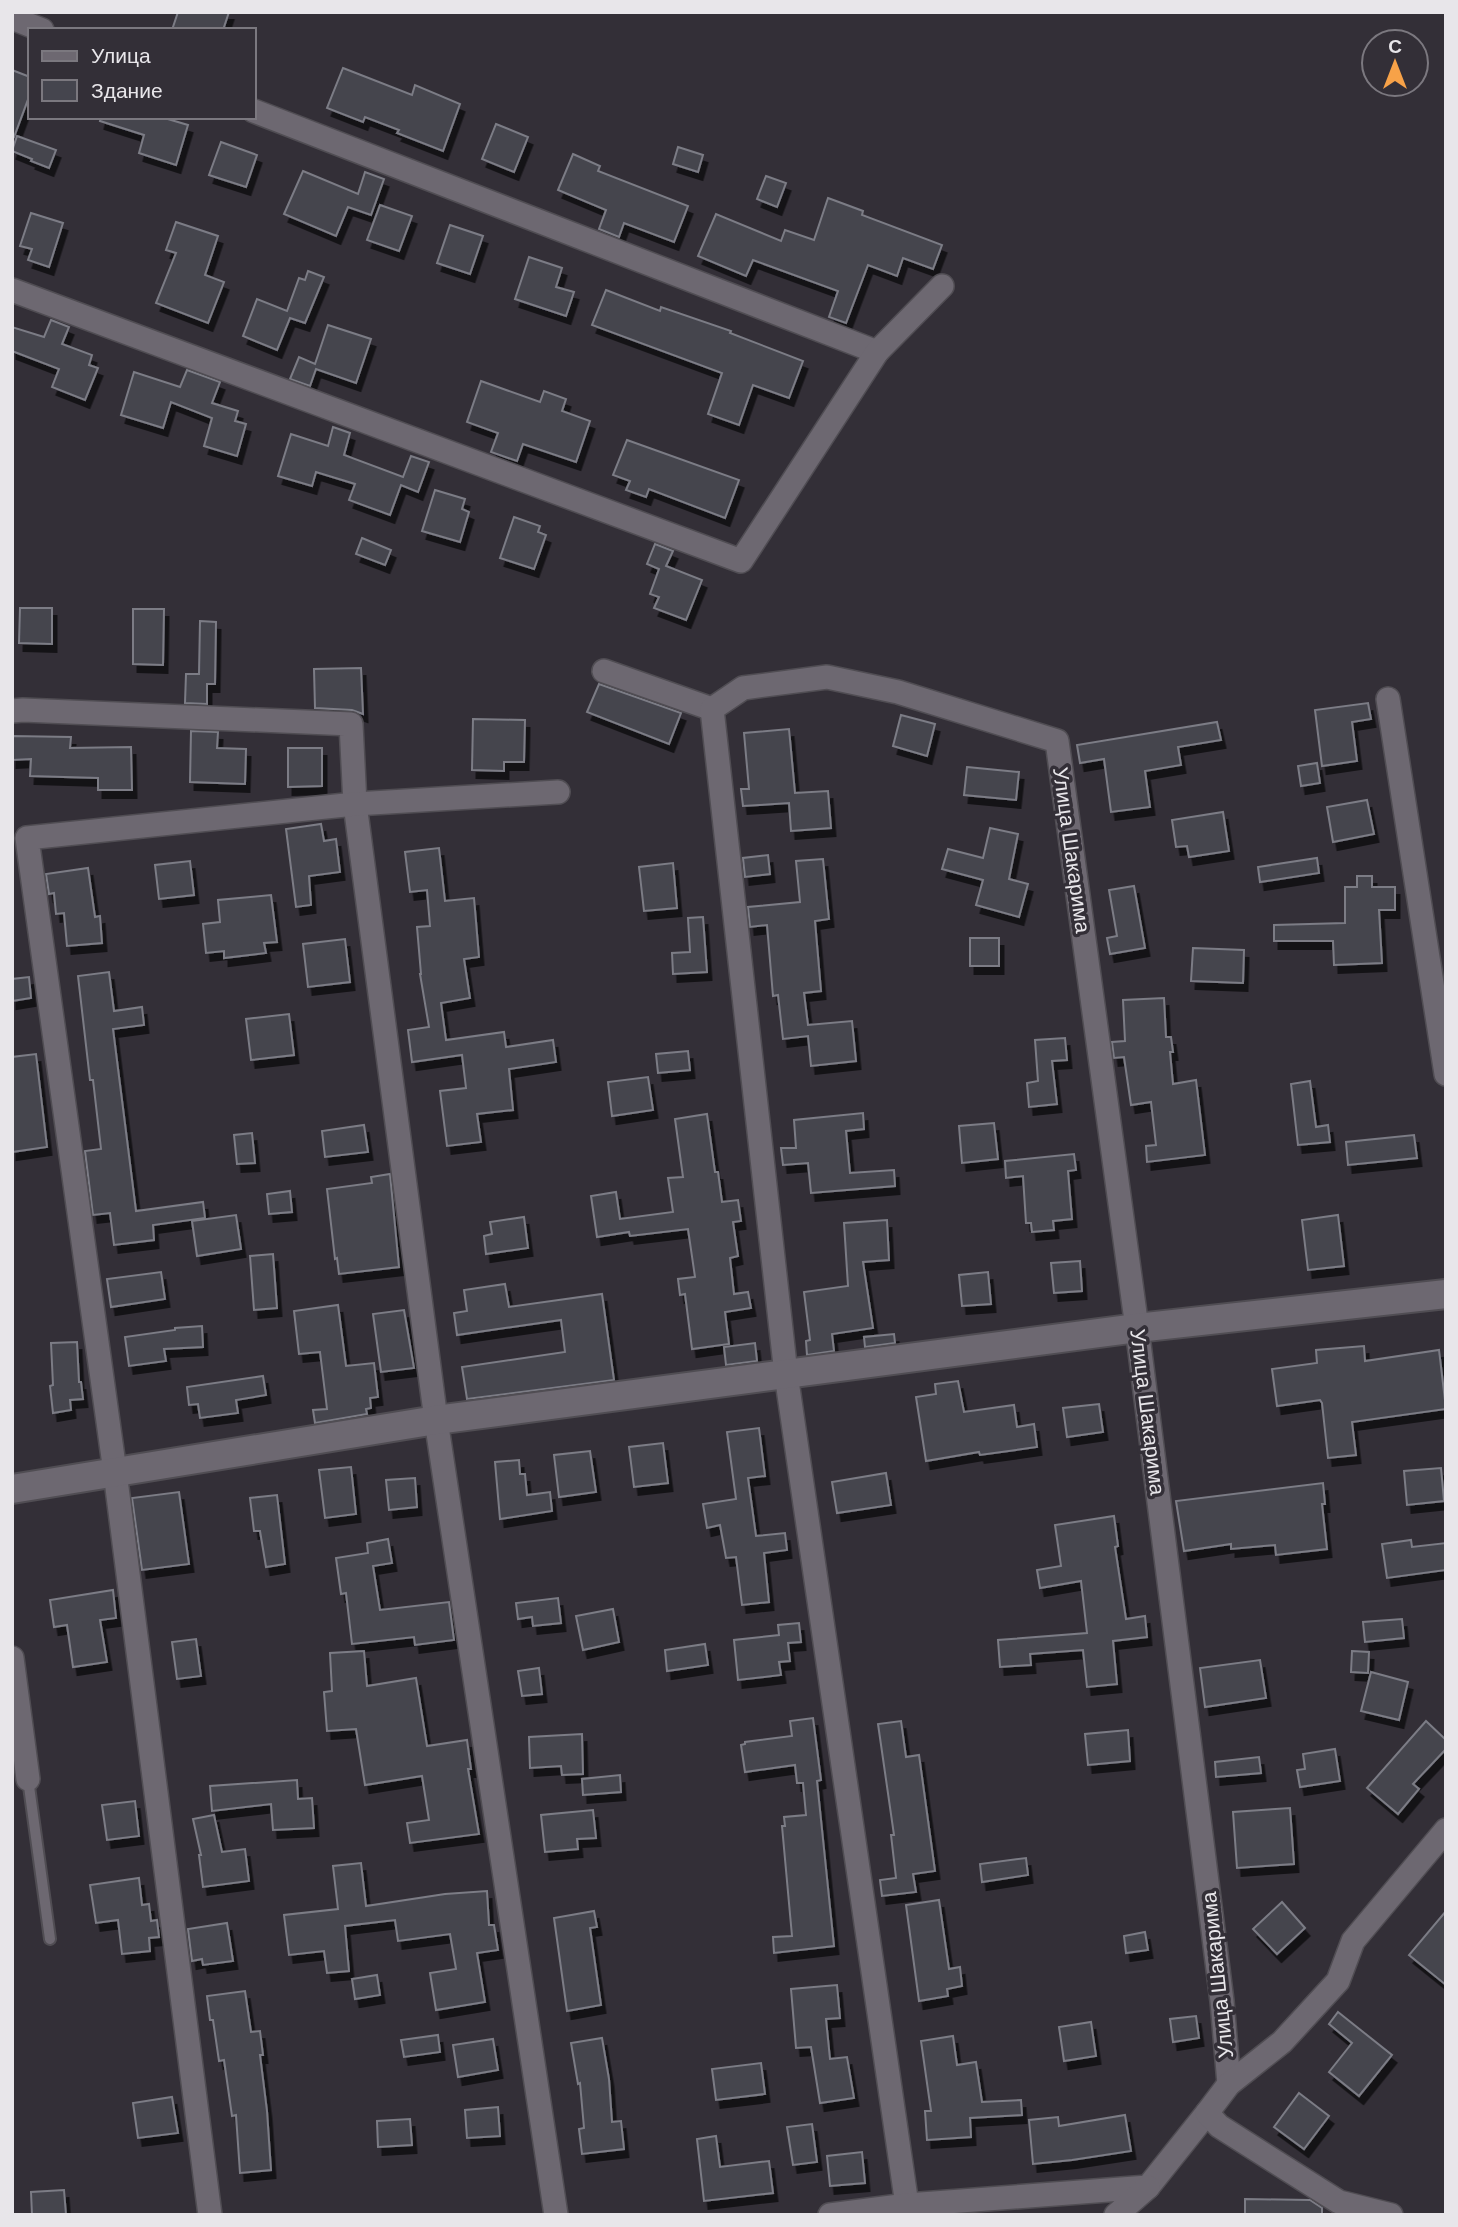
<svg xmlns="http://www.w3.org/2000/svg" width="1458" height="2227" font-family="Helvetica,sans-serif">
  <defs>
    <filter id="shadow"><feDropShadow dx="4.5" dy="8" stdDeviation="0" flood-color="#0009"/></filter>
  </defs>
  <rect width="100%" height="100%" fill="#332f37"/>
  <!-- building -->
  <g fill="#45454e" stroke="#7b7c85" stroke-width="2" filter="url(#shadow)">
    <polygon points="178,12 229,12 223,30 172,30"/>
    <polygon points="343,68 412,95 415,85 460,104 443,151 397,133 399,130 365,117 363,122 327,108"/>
    <polygon points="12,70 30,77 30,94 14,137 12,136"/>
    <polygon points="101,117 161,117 188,125 176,165 139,153 144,135 100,121"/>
    <polygon points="496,124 528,137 514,172 482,159"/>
    <polygon points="17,136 56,150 49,168 31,161 32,159 12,151"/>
    <polygon points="221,142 257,155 246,187 209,175"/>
    <polygon points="678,147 703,155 698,172 673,164"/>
    <polygon points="573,154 600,166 598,171 688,206 674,242 624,223 619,237 599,229 606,210 558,190"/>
    <polygon points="303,171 358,194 365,172 384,179 371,215 348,207 336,236 284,214"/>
    <polygon points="766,176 786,183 777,207 757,199"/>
    <polygon points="828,198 863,211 862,215 942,245 933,269 903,258 897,276 868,265 846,323 829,317 838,291 753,260 746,276 698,256 716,214 781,241 785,230 814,240"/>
    <polygon points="380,205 412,216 399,251 367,240"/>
    <polygon points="31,213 63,223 49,267 28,260 32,249 20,246"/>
    <polygon points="176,222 218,236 205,275 224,282 208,323 156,303 176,253 166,250"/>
    <polygon points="450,225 483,236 470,274 437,263"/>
    <polygon points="529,257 562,268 556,287 574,292 566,316 515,299"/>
    <polygon points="308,271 324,277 305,323 290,318 277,350 243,336 257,299 287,311 299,278 305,280"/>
    <polygon points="606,290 660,311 661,307 731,331 730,333 803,361 789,398 753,385 739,425 708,414 722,373 592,325"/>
    <polygon points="51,320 69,327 62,344 92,355 89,365 98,368 85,400 52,387 59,369 12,351 12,327 44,337"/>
    <polygon points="328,325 371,339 356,383 316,369 310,386 290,379 299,357 315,364"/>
    <polygon points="187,370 220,382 212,403 238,411 235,421 246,424 237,456 204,446 212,418 171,402 163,428 121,415 134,372 180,387"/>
    <polygon points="481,381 540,402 544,391 566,399 562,411 590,421 576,462 523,444 517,461 491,452 498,433 467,422"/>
    <polygon points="333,427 350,433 344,455 403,477 411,456 429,462 418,492 401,485 390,515 349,500 355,484 316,472 312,486 278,476 291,434 328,446"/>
    <polygon points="627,440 739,480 725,518 649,489 646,497 626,490 630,481 613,475"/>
    <polygon points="435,490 465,499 462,509 469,512 460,542 422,531"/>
    <polygon points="514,517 540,526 538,532 546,535 534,569 500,558"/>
    <polygon points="362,538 391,550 385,565 356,554"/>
    <polygon points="655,544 673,551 666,566 702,580 686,620 654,608 659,597 650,594 659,569 647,564"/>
    <polygon points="20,608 52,608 52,644 19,643"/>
    <polygon points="133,609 164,609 163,665 133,664"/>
    <polygon points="200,621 216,622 215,684 207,684 207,704 185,703 186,674 199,674"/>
    <polygon points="361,668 363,714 352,710 315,708 314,669"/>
    <polygon points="599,684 681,713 669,744 587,712"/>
    <polygon points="1368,703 1371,719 1352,722 1357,761 1322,766 1315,710"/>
    <polygon points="901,715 935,724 927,756 893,746"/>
    <polygon points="473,719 525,720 524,762 504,762 504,771 472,770"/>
    <polygon points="1217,722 1221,740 1178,747 1181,765 1145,771 1150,807 1111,812 1104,759 1080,763 1077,745"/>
    <polygon points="789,729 795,793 828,791 831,828 791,831 789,803 743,806 741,789 749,789 744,733"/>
    <polygon points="191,731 218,732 217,748 246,749 245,784 190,782"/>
    <polygon points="12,736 71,737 70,748 131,747 132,790 98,790 98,778 30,776 31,759 12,760"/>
    <polygon points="288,748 322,748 322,786 288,787"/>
    <polygon points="1317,763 1320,783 1301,786 1298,766"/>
    <polygon points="967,767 1019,772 1016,800 964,795"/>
    <polygon points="1367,800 1374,834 1333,842 1327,807"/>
    <polygon points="1223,812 1229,851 1189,857 1187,846 1176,847 1172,820"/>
    <polygon points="321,824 324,841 336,839 340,872 309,876 311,905 296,907 286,829"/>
    <polygon points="990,828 1018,834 1009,879 1028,884 1019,917 976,905 983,880 942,869 948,849 983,858"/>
    <polygon points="439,848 445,901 474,898 479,957 464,959 470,998 441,1003 446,1040 504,1032 506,1047 553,1040 556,1062 509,1069 513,1110 477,1114 481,1142 447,1146 440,1091 466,1088 462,1055 412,1062 408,1030 429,1027 420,974 421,974 417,927 430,926 427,890 410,892 405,852"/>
    <polygon points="768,855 770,874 745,877 743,858"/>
    <polygon points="1317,858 1319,873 1260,882 1258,867"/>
    <polygon points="823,859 829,919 815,921 821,991 804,993 808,1025 852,1021 856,1061 811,1066 808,1036 783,1039 778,995 773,996 767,925 750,927 748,907 800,902 796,861"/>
    <polygon points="190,861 194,895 159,899 155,865"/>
    <polygon points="673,863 677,908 644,911 639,867"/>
    <polygon points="88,868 95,917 100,916 102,943 67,946 64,913 56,914 54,893 49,894 46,874"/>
    <polygon points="1357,876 1372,876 1372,887 1395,887 1395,910 1379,910 1382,963 1334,965 1333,941 1274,941 1274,925 1345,923 1345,887 1357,887"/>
    <polygon points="1134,886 1145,948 1110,954 1107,938 1117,936 1109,890"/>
    <polygon points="271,895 277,942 264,943 266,953 224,958 224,951 206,953 203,924 220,922 218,900"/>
    <polygon points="703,917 707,972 673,974 672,953 690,952 688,918"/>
    <rect x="970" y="938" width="29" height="28"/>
    <polygon points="345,939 350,982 308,987 303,944"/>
    <polygon points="1193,948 1244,950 1243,983 1191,981"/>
    <polygon points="109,972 114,1011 142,1007 144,1025 113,1029 136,1211 203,1202 205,1218 153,1225 154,1240 114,1245 110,1213 93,1215 85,1151 101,1149 93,1080 90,1080 78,976"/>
    <polygon points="29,977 31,998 12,1001 12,979"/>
    <polygon points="1164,998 1166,1037 1171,1037 1173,1052 1170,1052 1173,1084 1196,1080 1205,1155 1147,1162 1146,1146 1156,1145 1151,1102 1131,1105 1124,1057 1114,1058 1112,1042 1125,1041 1123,1000"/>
    <polygon points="289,1014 294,1055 251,1060 246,1019"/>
    <polygon points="1065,1038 1067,1060 1052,1061 1057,1104 1029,1107 1027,1083 1038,1081 1035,1040"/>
    <polygon points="688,1051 690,1070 658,1073 656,1054"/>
    <polygon points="36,1054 47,1147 12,1152 12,1057"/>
    <polygon points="648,1077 653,1110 612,1116 608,1082"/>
    <polygon points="1310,1081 1316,1127 1328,1125 1330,1142 1298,1145 1291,1084"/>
    <polygon points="863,1113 864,1129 846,1131 850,1173 894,1170 895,1186 811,1193 808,1163 783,1165 781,1148 796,1148 794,1120"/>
    <polygon points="707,1114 715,1172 718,1172 722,1202 738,1200 741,1221 733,1222 738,1256 730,1258 734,1294 748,1292 751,1308 725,1312 729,1344 692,1349 685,1294 680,1295 678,1279 695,1277 688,1229 630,1236 629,1232 597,1237 591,1196 616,1192 620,1219 673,1212 668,1178 683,1177 675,1119"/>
    <polygon points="994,1123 998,1159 962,1163 959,1126"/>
    <polygon points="364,1125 368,1152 325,1157 322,1131"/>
    <polygon points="252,1133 255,1163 237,1164 234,1135"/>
    <polygon points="1414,1135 1417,1158 1348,1165 1346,1142"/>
    <polygon points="1074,1154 1076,1170 1068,1171 1072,1219 1053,1221 1054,1230 1032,1232 1031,1223 1026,1223 1023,1176 1006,1178 1005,1161"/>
    <polygon points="390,1174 399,1267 339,1274 337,1258 335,1259 327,1189 372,1183 371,1177"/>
    <polygon points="290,1191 292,1212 269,1214 267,1194"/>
    <polygon points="236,1215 241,1249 197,1256 192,1221"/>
    <polygon points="1338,1215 1344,1266 1308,1270 1302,1220"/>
    <polygon points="524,1217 528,1248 486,1254 484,1236 492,1234 490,1222"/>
    <polygon points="887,1220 889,1260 863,1262 873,1328 832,1334 834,1351 807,1355 806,1341 810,1340 804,1292 848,1286 844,1223"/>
    <polygon points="273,1254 277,1308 254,1310 250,1256"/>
    <polygon points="1080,1261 1082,1291 1054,1293 1051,1263"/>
    <polygon points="161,1272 165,1299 111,1307 107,1279"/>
    <polygon points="988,1272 991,1304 962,1306 959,1275"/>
    <polygon points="505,1284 509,1307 602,1294 614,1380 467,1399 462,1367 565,1352 561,1320 457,1335 454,1313 467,1311 464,1290"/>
    <polygon points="338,1305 346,1366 374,1363 378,1397 370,1398 371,1408 366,1409 367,1414 315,1423 313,1410 327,1409 320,1352 299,1354 294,1311"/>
    <polygon points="404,1310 414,1368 381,1372 373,1314"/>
    <polygon points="202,1326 203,1347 164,1349 166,1361 129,1366 125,1337 175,1330 175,1328"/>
    <polygon points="894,1334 895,1343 865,1347 864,1337"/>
    <polygon points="77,1342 79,1382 81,1382 83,1399 70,1400 71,1410 53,1413 50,1386 53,1385 51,1343"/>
    <polygon points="755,1343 757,1361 726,1365 724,1347"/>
    <polygon points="1364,1346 1365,1361 1439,1350 1446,1409 1352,1422 1356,1455 1328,1458 1322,1403 1320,1400 1277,1406 1272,1369 1317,1363 1316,1350"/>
    <polygon points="263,1376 266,1395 236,1400 238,1413 200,1418 198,1404 189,1405 187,1387"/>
    <polygon points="958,1381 964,1412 1014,1405 1017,1427 1034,1424 1037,1447 980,1455 979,1452 926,1461 916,1397 936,1394 935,1384"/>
    <polygon points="1099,1404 1103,1432 1067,1437 1063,1408"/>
    <polygon points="759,1428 765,1476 748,1478 756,1536 785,1533 787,1550 764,1553 769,1602 742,1605 736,1557 726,1558 720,1525 707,1528 703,1504 736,1499 727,1432"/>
    <polygon points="663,1443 668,1483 634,1487 629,1447"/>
    <polygon points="590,1451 596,1492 559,1497 554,1455"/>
    <polygon points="519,1460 520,1474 525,1474 527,1495 550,1492 552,1511 500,1519 495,1462"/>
    <polygon points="351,1467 356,1514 325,1518 319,1470"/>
    <polygon points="1441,1468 1444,1501 1407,1505 1404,1471"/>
    <polygon points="886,1473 891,1505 837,1513 832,1482"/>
    <polygon points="415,1478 417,1507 389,1510 386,1480"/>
    <polygon points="1323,1483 1325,1504 1322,1504 1327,1549 1276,1555 1275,1545 1231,1549 1231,1544 1184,1551 1176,1501"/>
    <polygon points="179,1492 189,1564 142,1570 132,1498"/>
    <polygon points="277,1495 285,1564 266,1567 260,1531 254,1531 250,1498"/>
    <polygon points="1114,1516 1118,1546 1115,1547 1126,1619 1145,1616 1147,1637 1113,1641 1117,1684 1087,1687 1083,1650 1030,1654 1031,1665 1000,1667 998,1640 1087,1633 1081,1581 1040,1588 1037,1570 1061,1566 1055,1525"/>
    <polygon points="388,1539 392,1563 373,1566 380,1610 449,1602 454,1640 415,1645 414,1637 352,1644 346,1593 341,1594 336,1558 368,1553 367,1543"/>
    <polygon points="1411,1540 1412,1547 1446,1543 1446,1570 1387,1578 1382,1544"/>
    <polygon points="113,1590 116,1618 100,1620 107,1662 73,1667 67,1625 54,1627 50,1600"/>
    <polygon points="558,1598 561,1623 533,1626 532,1617 518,1619 516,1603"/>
    <polygon points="613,1609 619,1642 583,1650 576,1616"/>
    <polygon points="1402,1619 1404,1638 1365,1642 1363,1622"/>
    <polygon points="799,1623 801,1642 788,1643 790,1661 779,1662 781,1675 738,1680 734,1640 779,1635 778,1625"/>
    <polygon points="196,1639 201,1676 177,1679 172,1642"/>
    <polygon points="705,1644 708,1665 667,1671 665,1650"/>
    <polygon points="364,1651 367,1686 416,1678 427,1746 467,1740 471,1769 468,1769 479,1834 410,1843 407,1823 429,1820 422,1776 365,1785 356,1729 327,1731 324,1692 332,1691 330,1653"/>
    <polygon points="1352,1651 1369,1652 1368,1673 1351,1672"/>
    <polygon points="1260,1660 1266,1698 1205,1707 1200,1668"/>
    <polygon points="539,1668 542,1694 522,1696 518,1671"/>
    <polygon points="1371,1672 1408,1682 1399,1720 1361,1711"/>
    <polygon points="813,1718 821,1780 817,1781 834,1946 774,1953 773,1937 792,1936 782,1826 785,1826 784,1817 806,1815 803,1783 797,1783 795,1765 745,1772 741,1745 745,1744 745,1742 792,1736 790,1721"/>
    <polygon points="901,1721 906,1757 919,1755 935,1871 913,1874 916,1892 882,1896 880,1880 896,1878 891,1835 894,1835 878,1724"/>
    <polygon points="1426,1721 1446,1740 1446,1749 1413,1784 1419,1789 1398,1814 1367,1788"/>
    <polygon points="1128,1730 1130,1761 1088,1765 1085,1734"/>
    <polygon points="582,1734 583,1774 562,1775 561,1766 530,1768 529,1737"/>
    <polygon points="1335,1749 1340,1781 1300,1787 1297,1770 1305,1769 1303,1754"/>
    <polygon points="1259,1757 1261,1773 1216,1777 1215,1762"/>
    <polygon points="620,1775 621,1792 583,1795 582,1779"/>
    <polygon points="297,1780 298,1799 312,1798 314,1828 273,1830 271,1804 212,1811 210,1786"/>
    <polygon points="135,1801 139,1836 107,1840 102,1805"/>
    <polygon points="1290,1808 1294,1864 1237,1868 1233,1812"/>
    <polygon points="593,1810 596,1838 577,1839 578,1849 545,1852 541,1815"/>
    <polygon points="214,1815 222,1852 245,1849 249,1881 203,1887 199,1855 201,1855 193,1819"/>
    <polygon points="1026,1858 1028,1875 982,1882 980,1864"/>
    <polygon points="361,1863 366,1906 445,1894 487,1891 489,1925 494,1925 498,1950 477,1953 485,2002 436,2010 430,1973 456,1969 450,1934 398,1941 395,1920 345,1926 349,1971 327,1973 324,1951 289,1955 284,1915 338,1909 333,1866"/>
    <polygon points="139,1878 142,1905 149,1904 151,1921 157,1920 159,1937 149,1938 150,1951 122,1954 118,1920 96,1923 90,1885"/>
    <polygon points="939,1900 949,1969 960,1967 962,1986 947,1989 948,1996 919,2001 906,1905"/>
    <polygon points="1282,1902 1305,1928 1277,1954 1253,1929"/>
    <polygon points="594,1911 597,1927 590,1928 601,2005 567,2011 554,1918"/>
    <polygon points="1446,1911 1446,1985 1409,1955"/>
    <polygon points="227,1923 233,1961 203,1965 202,1959 192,1961 188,1929"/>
    <polygon points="1145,1932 1148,1950 1126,1953 1124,1936"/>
    <polygon points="377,1975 380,1995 355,1999 352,1979"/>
    <polygon points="837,1985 840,2018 826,2019 830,2059 847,2057 854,2098 820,2103 811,2047 796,2048 791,1989"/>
    <polygon points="245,1991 251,2032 260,2031 263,2055 260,2055 267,2111 271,2170 240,2173 236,2115 232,2116 224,2060 219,2061 213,2020 210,2020 207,1996"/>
    <polygon points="1338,2012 1392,2055 1359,2096 1329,2072 1352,2043 1329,2024"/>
    <polygon points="1196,2016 1199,2038 1173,2042 1170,2019"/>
    <polygon points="1091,2022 1096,2056 1064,2061 1059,2027"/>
    <polygon points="438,2035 440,2052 404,2057 401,2040"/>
    <polygon points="953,2036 957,2065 976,2062 982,2102 1021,2100 1022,2115 970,2118 971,2137 927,2140 925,2111 931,2111 921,2041"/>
    <polygon points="602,2038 609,2079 612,2122 621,2121 624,2149 582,2154 579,2129 584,2128 580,2083 578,2084 571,2043"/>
    <polygon points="493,2039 498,2070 458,2077 453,2045"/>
    <polygon points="761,2063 765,2094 716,2100 712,2069"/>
    <polygon points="1299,2093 1329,2116 1304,2149 1274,2127"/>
    <polygon points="172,2097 178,2133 138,2138 133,2103"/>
    <polygon points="498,2107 500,2136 467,2138 465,2110"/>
    <polygon points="1125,2115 1131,2151 1072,2160 1033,2164 1029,2120 1058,2117 1059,2126"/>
    <polygon points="410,2119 412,2145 378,2147 377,2121"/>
    <polygon points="812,2124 817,2162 793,2165 787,2127"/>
    <polygon points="716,2136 720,2167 769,2161 773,2193 704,2201 697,2139"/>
    <polygon points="862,2152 865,2183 830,2186 827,2156"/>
    <polygon points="64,2190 66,2215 32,2215 31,2192"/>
    <polygon points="1245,2199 1310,2200 1322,2208 1322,2215 1245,2215"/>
  </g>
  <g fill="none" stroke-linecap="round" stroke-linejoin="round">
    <defs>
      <polyline id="service" points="28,1779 50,1939"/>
      <g id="minor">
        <polyline points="12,18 42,30"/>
        <polyline points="254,111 877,352"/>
        <polyline points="12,290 741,561 877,352 942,286"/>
        <polyline points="604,671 712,709"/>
        <polyline points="1388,699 1446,1074"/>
        <polyline points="12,711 23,710 351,724 355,804 436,1420 556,2215"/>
        <polyline points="12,1658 28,1779"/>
        <polyline points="907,2205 786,1374 712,709 743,688 827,677 898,692 1057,741 1137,1328 1222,2001 1229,2084"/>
        <polyline points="210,2215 115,1472 27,838 355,804 558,792"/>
        <polyline points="830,2215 907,2205 1148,2187 1207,2113"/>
        <polyline points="1116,2215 1148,2187"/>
        <polyline points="1391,2215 1339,2202 1219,2126 1207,2113 1229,2084 1282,2042 1338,1981 1353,1941 1446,1830"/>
      </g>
      <polyline id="tertiary" points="12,1489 436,1420 1137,1328 1446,1294"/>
    </defs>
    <!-- service casing -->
    <use href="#service" stroke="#504d53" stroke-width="14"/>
    <!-- minor casing -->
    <use href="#minor" stroke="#504d53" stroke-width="26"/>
    <!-- tertiary casing -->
    <use href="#tertiary" stroke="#504d53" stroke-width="32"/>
    <!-- service -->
    <use href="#service" stroke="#6d6871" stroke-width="10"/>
    <!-- minor -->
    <use href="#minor" stroke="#6d6871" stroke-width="23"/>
    <!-- tertiary -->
    <use href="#tertiary" stroke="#6d6871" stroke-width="28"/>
  </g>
  <g text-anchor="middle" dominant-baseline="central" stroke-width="7" stroke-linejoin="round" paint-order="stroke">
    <!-- street labels -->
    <g font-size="21" fill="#e8e6ea" stroke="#332f37">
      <text transform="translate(1072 850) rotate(82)">Улица Шакарима</text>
      <text transform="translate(1148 1412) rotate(83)">Улица Шакарима</text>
      <text transform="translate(1217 1975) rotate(-96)">Улица Шакарима</text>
    </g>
  </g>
  <!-- border -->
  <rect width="1458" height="2227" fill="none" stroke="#e8e6ea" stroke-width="28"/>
  <!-- legend -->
  <rect x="28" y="28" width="228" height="91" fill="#332f37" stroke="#7b787f" stroke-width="2"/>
  <rect x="42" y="51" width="35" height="10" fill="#6d6871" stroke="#7b787f" stroke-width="2"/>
  <text x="91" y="63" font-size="21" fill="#e8e6ea">Улица</text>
  <rect x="42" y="80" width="35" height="21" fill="#45454e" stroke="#7b787f" stroke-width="2"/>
  <text x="91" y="98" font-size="21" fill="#e8e6ea">Здание</text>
  <!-- north arrow -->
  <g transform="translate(1395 63)"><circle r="33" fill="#332f37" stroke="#7b787f" stroke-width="2"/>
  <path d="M0-5L12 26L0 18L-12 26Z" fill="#f7a248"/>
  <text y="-10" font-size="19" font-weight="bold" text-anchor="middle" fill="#e8e6ea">С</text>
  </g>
</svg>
